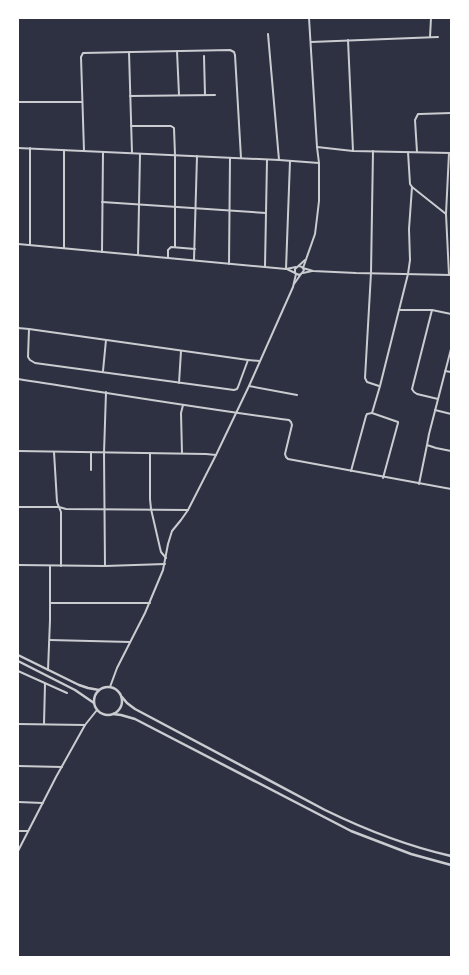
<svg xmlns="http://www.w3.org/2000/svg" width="469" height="975" font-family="'DejaVu Sans',sans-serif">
  <rect width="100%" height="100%" fill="#2d3142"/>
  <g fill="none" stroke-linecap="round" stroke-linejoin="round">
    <!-- minor -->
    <g stroke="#caccd0" stroke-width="2">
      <polyline points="268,34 279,160"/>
      <polyline points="430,37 431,18"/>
      <polyline points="348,40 353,151"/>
      <polyline points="311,42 438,37"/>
      <polyline points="177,51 179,95"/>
      <polyline points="129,52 132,153"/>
      <polyline points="204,56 205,95"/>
      <polyline points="130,96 215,95"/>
      <polyline points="18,102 82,102"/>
      <polyline points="131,126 171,126 174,128 175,155 175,247"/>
      <polyline points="317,147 353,151 451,153"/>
      <polyline points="18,148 279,160 319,163"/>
      <polyline points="64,150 64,248"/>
      <polyline points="84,151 81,57 83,53 230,50 234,52 235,55 241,158"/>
      <polyline points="373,151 371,273 365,378 367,382 379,386"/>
      <polyline points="408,152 410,184 412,187 446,214"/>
      <polyline points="417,152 415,120 418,114 420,114 451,113"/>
      <polyline points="449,153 446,214 449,275"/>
      <polyline points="102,202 266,213"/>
      <polyline points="18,244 286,269 296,267"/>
      <polyline points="30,245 30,148"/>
      <polyline points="102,252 103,152"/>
      <polyline points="138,255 140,154"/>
      <polyline points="168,258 168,250 171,247 195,249"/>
      <polyline points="194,260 197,156"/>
      <polyline points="229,264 230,158"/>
      <polyline points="265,266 267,160"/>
      <polyline points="299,266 302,267 304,270 302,273 299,275 295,273 295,269 305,260"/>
      <polyline points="303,268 315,234 317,218 319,201 319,163 317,147 309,18"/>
      <polyline points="303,268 313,271 356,273 451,275"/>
      <polyline points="286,269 290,161"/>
      <polyline points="287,269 295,273"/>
      <polyline points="303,273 312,271"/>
      <polyline points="294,284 301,274"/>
      <polyline points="399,310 432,310 451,314"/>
      <polyline points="432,310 412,389 414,392 417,394 438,399"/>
      <polyline points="18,328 29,329 248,360 238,387 237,389 234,390 35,363 30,360 28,357 29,329"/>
      <polyline points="451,349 429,434 427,445 436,448 451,451"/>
      <polyline points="248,360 260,361"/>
      <polyline points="103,371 106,340"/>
      <polyline points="445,371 451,372"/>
      <path d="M18,379C108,393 198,408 289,420L291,422L292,425L285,454L286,457L288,459L451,489"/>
      <polyline points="179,383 181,351"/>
      <polyline points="249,386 297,395"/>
      <polyline points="435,410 451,414"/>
      <polyline points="18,451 206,454 216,455"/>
      <polyline points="54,452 57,502 61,512 61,566"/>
      <polyline points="91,452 91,470"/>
      <polyline points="150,453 150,499 151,509 160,548 161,552 166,558"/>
      <polyline points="182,453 181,413 183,405"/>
      <polyline points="351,471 366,416 367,414 372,413"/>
      <polyline points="383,478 398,423 398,422 372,413 380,386 408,274 410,260 409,229 412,187"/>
      <polyline points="419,484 427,445"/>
      <polyline points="18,507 59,507 66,509 188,510"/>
      <polyline points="18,565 105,566 165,564"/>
      <polyline points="105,566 104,453 106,392"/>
      <polyline points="50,603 150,603"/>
      <polyline points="50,640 130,642"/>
      <polyline points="48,670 50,620 50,566"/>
      <polyline points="18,671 67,693"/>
      <polyline points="110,687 117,668 145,613 163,570 168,544 172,531 181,520 188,510 216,455 249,386 293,287 296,274"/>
      <polyline points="18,724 85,725"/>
      <polyline points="44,724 45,684"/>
      <polyline points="18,766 62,767"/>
      <polyline points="18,802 43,803"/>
      <polyline points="18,831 28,831"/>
      <polyline points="18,851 56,777 85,725 97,710"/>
    </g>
    <!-- tertiary -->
    <g stroke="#caccd0" stroke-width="2.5">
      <polyline points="18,655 79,685 88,688 99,690"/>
      <polyline points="18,661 75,690 94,703"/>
      <circle cx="108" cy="701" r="14"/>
      <path d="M122,697L127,703L135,709L325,810C366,830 407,846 451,856"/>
      <polyline points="113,714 121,715 135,719 351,831 411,854 451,865"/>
    </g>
  </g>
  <!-- border -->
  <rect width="469" height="975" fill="none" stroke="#ffffff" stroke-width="38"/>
</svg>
